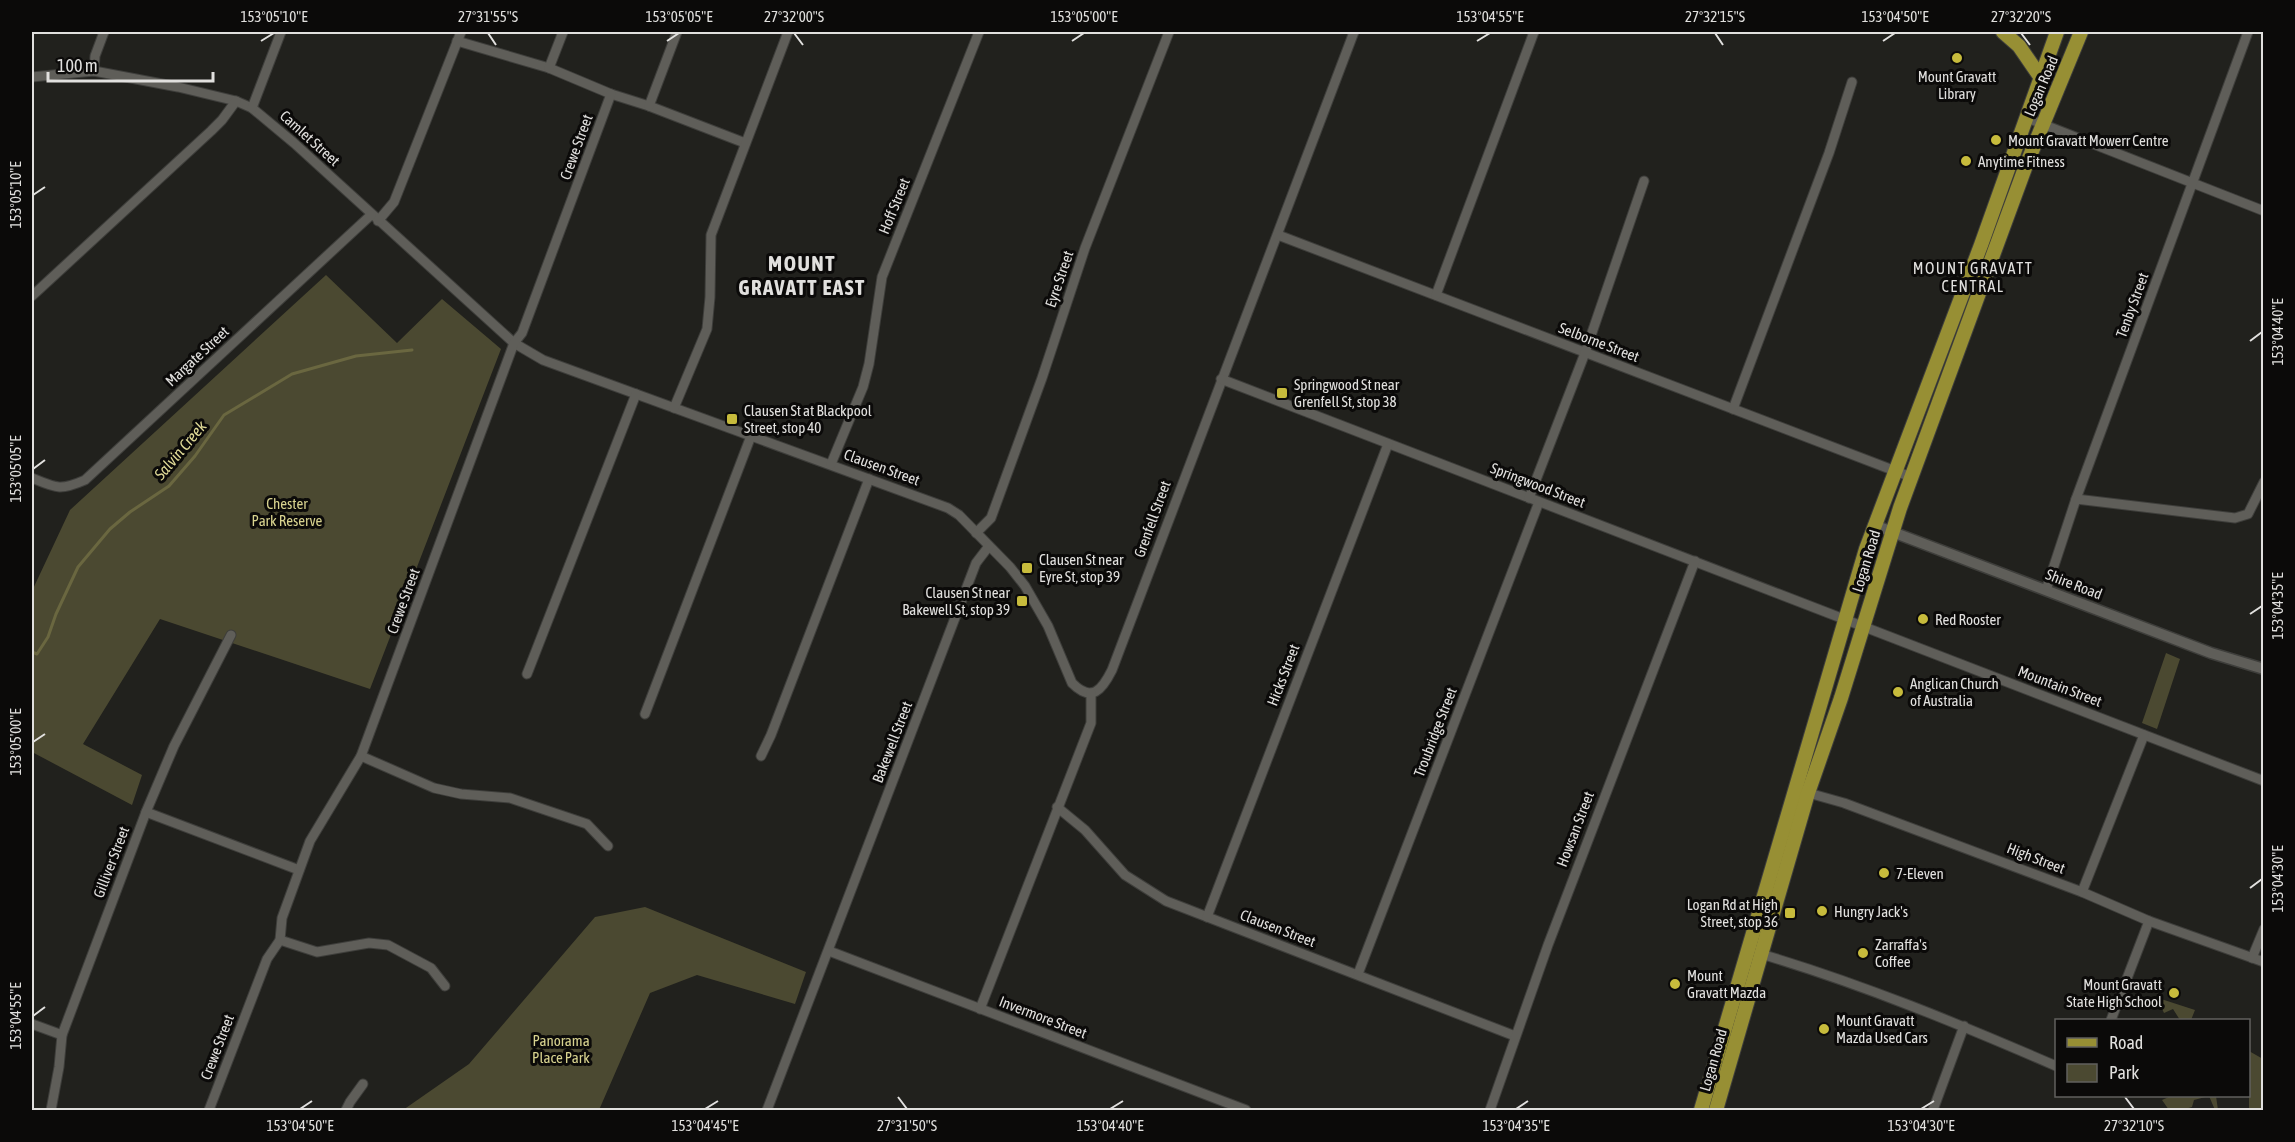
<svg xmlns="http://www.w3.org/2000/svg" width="2295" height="1142" font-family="'Asap Condensed',sans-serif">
  <rect width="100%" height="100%" fill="#21211d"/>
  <!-- green -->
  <g fill="#4b4931">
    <polygon points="326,275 397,343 442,299 501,349 370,689 160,619 83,744 142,775 132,805 32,752 32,591 70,510"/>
    <polygon points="2166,653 2180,659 2157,729 2142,723"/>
    <polygon points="645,907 806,972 795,1004 697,975 650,993 599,1110 403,1110 469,1064 595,917"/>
    <polygon points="2158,993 2158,998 2195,1010 2191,1020 2180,1020 2173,1009 2164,1013 2156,996"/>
    <polygon points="2249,1051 2263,1059 2263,1110 2249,1110"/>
    <polygon points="2171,1096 2216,1096 2218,1110 2215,1110 2209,1096 2194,1100 2192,1107 2182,1110 2169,1110 2162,1100"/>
  </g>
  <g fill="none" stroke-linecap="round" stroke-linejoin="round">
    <!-- stream -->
    <polyline stroke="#6a6740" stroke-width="3" points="32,652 37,654 48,637 56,614 78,567 110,529 130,512 169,486 195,456 224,415 292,374 356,356 412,350"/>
    <defs>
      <g id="minor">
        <polyline points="457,41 549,68 611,94 649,106 745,143"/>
        <polyline points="549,68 563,32"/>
        <polyline points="94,71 95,56 104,32"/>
        <path d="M32,77L94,71L178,87L236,101L252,108L294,143L514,343L543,360L948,508L959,515L1010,567L1025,586L1048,626L1072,683C1092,703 1102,690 1112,670L1354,32"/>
        <polyline points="649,106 677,32"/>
        <polyline points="252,108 281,32"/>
        <polyline points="2027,118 2264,211"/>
        <polyline points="378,221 394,202 461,32"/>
        <polyline points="1278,235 1911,477"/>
        <polyline points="1436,295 1534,32"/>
        <polyline points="32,296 211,131 222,120 236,101"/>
        <polyline points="1221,379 2264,781"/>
        <polyline points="674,408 707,329 710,297 711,235 788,32"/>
        <polyline points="1733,409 1829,153 1852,82"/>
        <polyline points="831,464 863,387 869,364 882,277 979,32"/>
        <path d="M32,478C56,488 60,491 85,480L371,215"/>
        <polyline points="1529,498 1585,353 1644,181"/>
        <polyline points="2076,499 2235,518 2248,514 2264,482"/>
        <polyline points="976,533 991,518 1042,378 1085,248 1169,32"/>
        <polyline points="2046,590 2076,499 2248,32"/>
        <polyline points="527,674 636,394"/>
        <polyline points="645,714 751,436"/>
        <polyline points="361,756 434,788 461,794 510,798 587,824 608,846"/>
        <polyline points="761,756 771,735 869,479"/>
        <polyline points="1805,792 1844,803 2082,892 2149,921 2264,962"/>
        <polyline points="1057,807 1085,830 1125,875 1166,901 1515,1036"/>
        <polyline points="146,812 299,870"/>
        <polyline points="2082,892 2144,735"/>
        <polyline points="1207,917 1388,444"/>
        <polyline points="280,940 317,952 369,943 388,945 431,968 445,986"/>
        <polyline points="829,951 1246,1110"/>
        <path d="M1761,954C1862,984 1959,1024 2056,1066"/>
        <polyline points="2252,958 2264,929"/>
        <polyline points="1358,974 1539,502"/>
        <polyline points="980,1009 1091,723 1091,693"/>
        <polyline points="2111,1020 2149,921"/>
        <polyline points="32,1024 62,1035"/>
        <polyline points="51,1110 59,1067 62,1035 146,812 174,746 231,635"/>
        <polyline points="209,1110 267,959 280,940 282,918 310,841 361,756 514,343 522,333 611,94"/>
        <polyline points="346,1110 350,1102 363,1084"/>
        <polyline points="767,1110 976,563 989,546"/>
        <polyline points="1490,1110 1548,945 1695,561"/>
        <polyline points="1933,1110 1964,1026"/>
      </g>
      <polyline id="tertiary" points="1874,525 2211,653 2264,669"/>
      <g id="primary">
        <polyline points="2003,32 2019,46 2041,78"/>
        <polyline points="1701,1110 1866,549 1981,245 2057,32"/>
        <polyline points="1716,1110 1808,793 1841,698 1900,508 2025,168 2081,32"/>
      </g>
    </defs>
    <!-- minor casing -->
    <use href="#minor" stroke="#3e3e3b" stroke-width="11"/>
    <!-- tertiary casing -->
    <use href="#tertiary" stroke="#3e3e3b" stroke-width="13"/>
    <!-- primary casing -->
    <use href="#primary" stroke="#3e3e3b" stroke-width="16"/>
    <!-- minor -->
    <use href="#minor" stroke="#5f5e59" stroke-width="9"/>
    <!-- tertiary -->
    <use href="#tertiary" stroke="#5f5e59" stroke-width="10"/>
    <!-- primary -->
    <use href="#primary" stroke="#978f34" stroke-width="14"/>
  </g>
  <!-- ticks -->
  <path fill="none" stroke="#e1e0de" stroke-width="2" d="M488,33L496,45M794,33L803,45M1715,33L1723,45M2021,33L2030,45M261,41L274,33M667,41L679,33M1072,41L1084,33M1477,41L1490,33M1883,41L1895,33M33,195L45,187M2250,341L2262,332M33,469L45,460M2250,614L2262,606M33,742L45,734M2250,888L2262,879M33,1016L45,1007M898,1097L907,1109M2125,1097L2134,1109M300,1109L312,1101M705,1109L718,1101M1110,1109L1123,1101M1516,1109L1528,1101M1921,1109L1934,1101"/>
  <!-- markers -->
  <g fill="#c7bb3c" stroke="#0b0a09" stroke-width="2">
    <circle cx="1957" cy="58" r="6"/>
    <circle cx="1996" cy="140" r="6"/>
    <circle cx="1966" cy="161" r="6"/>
    <rect x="1276" y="387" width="12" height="12" rx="3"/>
    <rect x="726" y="413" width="12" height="12" rx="3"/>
    <rect x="1021" y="562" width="12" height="12" rx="3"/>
    <rect x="1016" y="595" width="12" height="12" rx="3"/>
    <circle cx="1923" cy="619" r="6"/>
    <circle cx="1898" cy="692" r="6"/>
    <circle cx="1884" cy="873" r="6"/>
    <circle cx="1822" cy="911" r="6"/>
    <rect x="1784" y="907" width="12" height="12" rx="3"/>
    <circle cx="1863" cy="953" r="6"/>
    <circle cx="1675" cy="984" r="6"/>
    <circle cx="2174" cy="993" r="6"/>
    <circle cx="1824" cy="1029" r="6"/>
  </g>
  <g text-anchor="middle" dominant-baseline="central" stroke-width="6" stroke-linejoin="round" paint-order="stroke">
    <!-- poi labels -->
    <g font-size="15" fill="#e1e0de" stroke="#0b0a09" text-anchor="start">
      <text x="1957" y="76" text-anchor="middle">Mount Gravatt<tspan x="1957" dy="17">Library</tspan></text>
      <text x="2008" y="140">Mount Gravatt Mowerr Centre</text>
      <text x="1978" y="161">Anytime Fitness</text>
      <text x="1294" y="384">Springwood St near<tspan x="1294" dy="17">Grenfell St, stop 38</tspan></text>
      <text x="744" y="410">Clausen St at Blackpool<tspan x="744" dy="17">Street, stop 40</tspan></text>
      <text x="1039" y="559">Clausen St near<tspan x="1039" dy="17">Eyre St, stop 39</tspan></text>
      <text x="1010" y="592" text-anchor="end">Clausen St near<tspan x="1010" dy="17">Bakewell St, stop 39</tspan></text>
      <text x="1935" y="619">Red Rooster</text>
      <text x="1910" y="683">Anglican Church<tspan x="1910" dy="17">of Australia</tspan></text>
      <text x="1896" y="873">7-Eleven</text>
      <text x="1778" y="904" text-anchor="end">Logan Rd at High<tspan x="1778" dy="17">Street, stop 36</tspan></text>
      <text x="1834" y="911">Hungry Jack's</text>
      <text x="1875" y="944">Zarraffa's<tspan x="1875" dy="17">Coffee</tspan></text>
      <text x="1687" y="975">Mount<tspan x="1687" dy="17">Gravatt Mazda</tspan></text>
      <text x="2162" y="984" text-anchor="end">Mount Gravatt<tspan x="2162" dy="17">State High School</tspan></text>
      <text x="1836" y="1020">Mount Gravatt<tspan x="1836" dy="17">Mazda Used Cars</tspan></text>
    </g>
    <!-- street labels -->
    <g font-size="15" fill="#e1e0de" stroke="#0b0a09">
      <text transform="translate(2041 86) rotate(-67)">Logan Road</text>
      <text transform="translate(310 138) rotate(42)">Camlet Street</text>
      <text transform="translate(576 147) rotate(-70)">Crewe Street</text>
      <text transform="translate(894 206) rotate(-68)">Hoff Street</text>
      <text transform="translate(1059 279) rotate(-71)">Eyre Street</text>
      <text transform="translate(2132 305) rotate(-70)">Tenby Street</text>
      <text transform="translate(1599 342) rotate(21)">Selborne Street</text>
      <text transform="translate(197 356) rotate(-43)">Margate Street</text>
      <text transform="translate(882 467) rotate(20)">Clausen Street</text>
      <text transform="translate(1538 485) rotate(21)">Springwood Street</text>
      <text transform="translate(1152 519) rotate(-70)">Grenfell Street</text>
      <text transform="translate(1866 561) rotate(-73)">Logan Road</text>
      <text transform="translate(2074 584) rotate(21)">Shire Road</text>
      <text transform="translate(403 601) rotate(-70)">Crewe Street</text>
      <text transform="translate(1283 675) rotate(-69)">Hicks Street</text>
      <text transform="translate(2060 686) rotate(21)">Mountain Street</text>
      <text transform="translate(1435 732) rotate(-69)">Troubridge Street</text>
      <text transform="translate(892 742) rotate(-69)">Bakewell Street</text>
      <text transform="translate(1575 829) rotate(-69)">Howsan Street</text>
      <text transform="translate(2036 858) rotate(21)">High Street</text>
      <text transform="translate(111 862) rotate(-69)">Gilliver Street</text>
      <text transform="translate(1278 928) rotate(21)">Clausen Street</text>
      <text transform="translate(1043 1017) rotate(21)">Invermore Street</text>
      <text transform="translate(217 1047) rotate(-69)">Crewe Street</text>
      <text transform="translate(1713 1060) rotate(-74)">Logan Road</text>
    </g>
    <!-- park labels -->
    <g font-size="15" fill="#d8d38f" stroke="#0b0a09">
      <text x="287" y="503">Chester<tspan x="287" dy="17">Park Reserve</tspan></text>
      <text x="561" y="1040">Panorama<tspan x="561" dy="17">Place Park</tspan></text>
    </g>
    <!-- neighbourhood labels -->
    <g font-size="16" letter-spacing="1.5" fill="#e1e0de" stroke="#0b0a09">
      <text x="1973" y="268">MOUNT GRAVATT<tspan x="1973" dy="18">CENTRAL</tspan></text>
    </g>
    <!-- water labels -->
    <g font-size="16" font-style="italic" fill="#dfd996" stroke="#0b0a09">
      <text transform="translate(180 450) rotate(-50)">Salvin Creek</text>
    </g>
    <!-- district labels -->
    <g font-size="21" font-weight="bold" letter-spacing="1.5" fill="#e1e0de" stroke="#0b0a09">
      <text x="802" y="263">MOUNT<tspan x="802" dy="24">GRAVATT EAST</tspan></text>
    </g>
  </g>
  <!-- border -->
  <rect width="2295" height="1142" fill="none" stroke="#0b0a09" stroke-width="66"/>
  <!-- legend -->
  <rect x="2055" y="1019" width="195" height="78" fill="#0b0a09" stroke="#61605e" stroke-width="1.5"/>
  <rect x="2067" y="1038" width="30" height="9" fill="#978f34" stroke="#61605e" stroke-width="1.5"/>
  <text x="2109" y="1049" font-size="18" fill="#e1e0de">Road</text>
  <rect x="2067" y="1064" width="30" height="18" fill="#4b4931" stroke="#61605e" stroke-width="1.5"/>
  <text x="2109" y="1079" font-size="18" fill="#e1e0de">Park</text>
  <!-- scale -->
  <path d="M48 72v9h165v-9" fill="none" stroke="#e1e0de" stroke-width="3"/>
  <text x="57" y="72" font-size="18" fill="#e1e0de" stroke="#0b0a09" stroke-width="4.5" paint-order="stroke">100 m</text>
  <rect x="33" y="33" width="2229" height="1076" fill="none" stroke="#e1e0de" stroke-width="2"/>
  <g font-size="15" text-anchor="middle" fill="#e1e0de">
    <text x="274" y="22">153°05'10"E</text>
    <text x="488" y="22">27°31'55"S</text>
    <text x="679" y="22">153°05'05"E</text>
    <text x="794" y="22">27°32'00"S</text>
    <text x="1084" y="22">153°05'00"E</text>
    <text x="1490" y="22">153°04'55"E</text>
    <text x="1715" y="22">27°32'15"S</text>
    <text x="1895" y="22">153°04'50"E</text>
    <text x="2021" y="22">27°32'20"S</text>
    <text transform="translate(16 195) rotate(-90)" y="5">153°05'10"E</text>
    <text transform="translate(2278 332) rotate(-90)" y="5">153°04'40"E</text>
    <text transform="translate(16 469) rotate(-90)" y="5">153°05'05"E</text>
    <text transform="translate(2278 606) rotate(-90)" y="5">153°04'35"E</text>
    <text transform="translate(16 742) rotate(-90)" y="5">153°05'00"E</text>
    <text transform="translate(2278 879) rotate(-90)" y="5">153°04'30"E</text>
    <text transform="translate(16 1016) rotate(-90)" y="5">153°04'55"E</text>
    <text x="300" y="1131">153°04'50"E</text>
    <text x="705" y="1131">153°04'45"E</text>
    <text x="907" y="1131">27°31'50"S</text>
    <text x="1110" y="1131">153°04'40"E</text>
    <text x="1516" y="1131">153°04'35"E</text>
    <text x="1921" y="1131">153°04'30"E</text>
    <text x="2134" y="1131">27°32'10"S</text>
  </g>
</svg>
